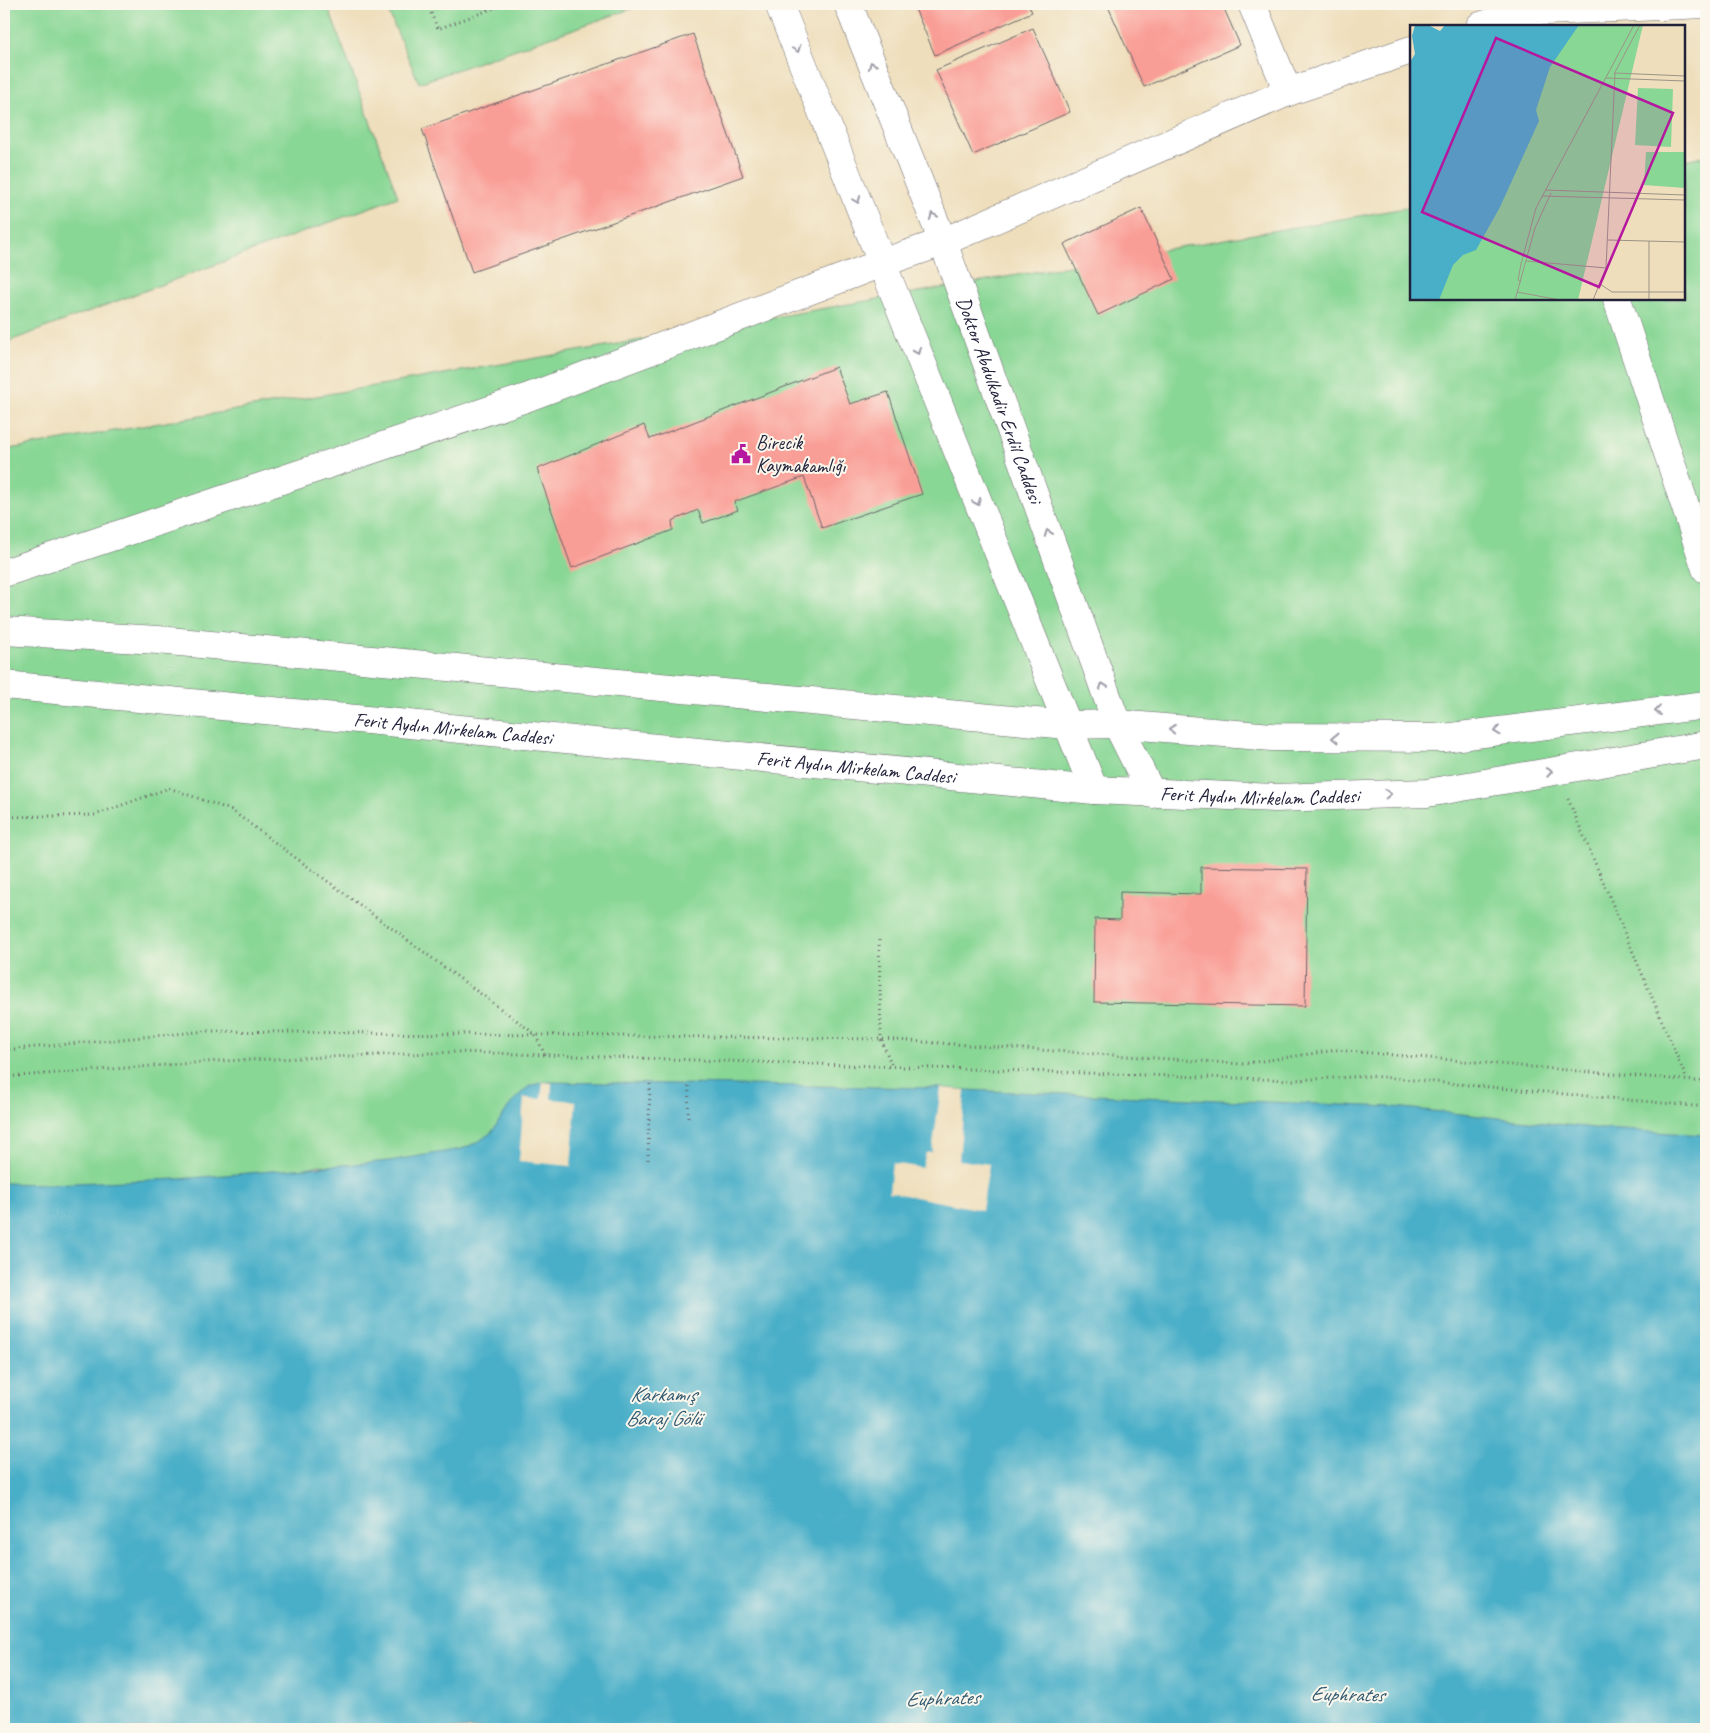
<svg xmlns="http://www.w3.org/2000/svg" width="1710" height="1733" font-family="Caveat,sans-serif">
  <rect width="100%" height="100%" fill="#fbf7ec"/>
  <filter id="ink" filterUnits="userSpaceOnUse"><feTurbulence type="fractalNoise" baseFrequency=".02" numOctaves="2"/><feDisplacementMap in="SourceGraphic" scale="10" xChannelSelector="R" yChannelSelector="G"/><feConvolveMatrix kernelMatrix="1 2 1 2 8 2 1 2 1" color-interpolation-filters="sRGB"/></filter>
  <filter id="wash" filterUnits="userSpaceOnUse"><feTurbulence type="fractalNoise" baseFrequency=".0096" numOctaves="4" result="noise"/><feDisplacementMap in="SourceGraphic" scale="20" xChannelSelector="R" yChannelSelector="G"/><feGaussianBlur stdDeviation="1.12" result="paint"/><feColorMatrix in="noise" values="0 0 0 0 0 0 0 0 0 0 0 0 0 0 0 0 0 1.4 0 .05"/><feComposite in="paint" operator="in"/></filter>
  <g filter="url(#wash)">
    <rect width="100%" height="100%" fill="#eedebb"/>
    <!-- green -->
    <g fill="#89d795" stroke="#567c68">
      <polygon points="4,4 327,4 398,197 4,343"/>
      <polygon points="385,4 645,4 419,83"/>
      <polygon points="1706,156 1706,1292 1493,1275 319,1165 4,1243 4,450 1411,207 1411,299 1684,299 1684,160"/>
    </g>
    <!-- water -->
    <polygon fill="#49afc8" stroke="#366882" points="543,1082 941,1088 965,1090 1394,1107 1604,1129 1706,1135 1706,1729 4,1729 4,1183 48,1184 178,1179 389,1161 462,1149 478,1142 492,1132 509,1106 523,1091 530,1086"/>
    <!-- pier -->
    <g fill="#eedebb">
      <polygon points="543,1082 552,1083 551,1099 576,1101 571,1166 519,1161 524,1098 541,1099"/>
      <polygon points="941,1088 965,1090 959,1160 989,1164 982,1210 889,1192 892,1163 922,1168 926,1153 932,1152"/>
    </g>
    <g id="blocks">
      <!-- building -->
      <g fill="#f99e96">
        <polygon points="913,4 1028,4 1032,12 935,55"/>
        <polygon points="1107,4 1222,4 1240,45 1144,87"/>
        <polygon points="1033,28 1070,112 973,155 936,70"/>
        <polygon points="693,34 743,176 472,272 422,129"/>
        <polygon points="1141,208 1174,279 1098,315 1064,244"/>
        <polygon points="836,367 850,404 888,392 922,494 822,528 804,477 734,502 738,510 703,523 698,510 672,521 673,530 572,568 537,469 644,425 650,439"/>
        <polygon points="1201,867 1307,869 1305,1006 1094,1002 1095,919 1120,920 1120,892 1201,894"/>
      </g>
    </g>
  </g>
  <g filter="url(#ink)">
    <use href="#blocks" fill-opacity="0" stroke="#696468" stroke-width="1"/>
    <g fill="none" stroke-linecap="round" stroke-linejoin="round">
      <defs>
        <g id="minor">
          <polyline points="779,4 882,263 1094,790"/>
          <path id="s1" d="M848,4L943,242L1117,724L1152,794"/>
          <polyline points="1252,4 1288,92"/>
          <polyline points="1480,26 1523,12 1706,4"/>
          <polyline points="1617,299 1706,569"/>
          <polyline points="4,573 526,398 882,263 943,242 1288,92 1411,50"/>
          <polyline points="4,631 158,640 1067,725 1117,724 1272,737 1444,738 1706,705"/>
          <path id="s2" d="M4,685L1094,790L1275,798L1427,793L1706,745"/>
        </g>
      </defs>
      <!-- minor casing -->
      <use href="#minor" stroke="#696468" stroke-width="29"/>
      <!-- path -->
      <g stroke="#696468" stroke-width="3" stroke-dasharray="1 4" stroke-linecap="butt">
        <polyline points="427,4 438,29 505,4"/>
        <polyline points="1568,799 1687,1080"/>
        <polyline points="4,817 95,815 169,788 231,810 535,1034 545,1055"/>
        <polyline points="879,940 881,1039 892,1066"/>
        <polyline points="4,1050 207,1031 881,1039 1242,1064 1336,1050 1706,1082"/>
        <polyline points="4,1077 220,1061 458,1052 1294,1080 1370,1076 1706,1107"/>
        <polyline points="688,1117 689,1085"/>
        <polyline points="648,1160 650,1084"/>
      </g>
      <!-- minor -->
      <use href="#minor" stroke="#fff" stroke-width="28"/>
    </g>
    <!-- one-way arrows -->
    <defs><path id="oneway-chevron" d="M-2-3.5L2.5 0L-2 3.5" fill="none" stroke-width="1.6" stroke-linecap="round" stroke-linejoin="round" transform="scale(1.25)"/></defs>
    <g stroke="#9c9ca7">
      <use href="#oneway-chevron" transform="translate(797 49) rotate(69)"/>
      <use href="#oneway-chevron" transform="translate(872 65) rotate(-112)"/>
      <use href="#oneway-chevron" transform="translate(857 200) rotate(69)"/>
      <use href="#oneway-chevron" transform="translate(933 216) rotate(-112)"/>
      <use href="#oneway-chevron" transform="translate(917 351) rotate(68)"/>
      <use href="#oneway-chevron" transform="translate(977 502) rotate(68)"/>
      <use href="#oneway-chevron" transform="translate(1048 533) rotate(-110)"/>
      <use href="#oneway-chevron" transform="translate(1103 686) rotate(-110)"/>
      <use href="#oneway-chevron" transform="translate(1658 711) rotate(173)"/>
      <use href="#oneway-chevron" transform="translate(1172 729) rotate(-175)"/>
      <use href="#oneway-chevron" transform="translate(1497 731) rotate(173)"/>
      <use href="#oneway-chevron" transform="translate(1335 738) rotate(-180)"/>
      <use href="#oneway-chevron" transform="translate(1549 772) rotate(-10)"/>
      <use href="#oneway-chevron" transform="translate(1388 794) rotate(-2)"/>
    </g>
  </g>
  <!-- icons -->
  <defs>
    <symbol id="civic-bare" viewBox="-9 -9 18 18"><path d="M-.6-6.5H3V-4.5H.6V-3L4-1V1h2V6H-6V1h2V-1L-.6-3ZM-1.2 2.5V6h2.4V2.5Z" fill="#b5179e" stroke="#fbf7ec" stroke-width="2.5" paint-order="stroke"/></symbol>
  </defs>
  <g fill-rule="evenodd">
    <use href="#civic-bare" x="727" y="440" width="28" height="28"/>
  </g>
  <g text-anchor="middle" dominant-baseline="central" stroke-width="4" stroke-linejoin="round" paint-order="stroke">
    <!-- street labels -->
    <g font-size="20" fill="#22223b" stroke="#fbf7ec">
      <text stroke="none"><textPath href="#s1" startOffset="424">Doktor Abdulkadir Erdil Caddesi</textPath></text>
      <text stroke="none"><textPath href="#s2" startOffset="451">Ferit Aydın Mirkelam Caddesi</textPath></text>
      <text stroke="none"><textPath href="#s2" startOffset="856">Ferit Aydın Mirkelam Caddesi</textPath></text>
      <text stroke="none"><textPath href="#s2" startOffset="1261">Ferit Aydın Mirkelam Caddesi</textPath></text>
    </g>
    <!-- poi labels -->
    <g font-size="20" fill="#22223b" stroke="#fbf7ec" text-anchor="start">
      <text x="756" y="442">Birecik<tspan x="756" dy="23">Kaymakamlığı</tspan></text>
    </g>
    <!-- water labels -->
    <g font-size="21" font-style="italic" fill="#325a73" stroke="#fbf7ec">
      <text x="663" y="1394">Karkamış<tspan x="663" dy="24">Baraj Gölü</tspan></text>
      <text transform="translate(1347 1694) rotate(1)">Euphrates</text>
      <text transform="translate(942 1698) rotate(-2)">Euphrates</text>
    </g>
  </g>
  <!-- overview -->
  <g transform="translate(1410 25)">
    <rect width="275" height="275" fill="#eedebb"/>
    <path d="M158,0H233L168,275H22L130,70L136,34ZM228,63L263,64L261,122L225,120ZM236,127H275V163L234,160Z" fill="#89d795"/>
    <path d="M5,0H18L30,6L35,0H169L140,42L126,85L129,96L90,182L66,225L53,230L43,240L29,275H0V37L5,29L2,11Z" fill="#49afc8"/>
    <path fill="none" stroke="#9c9388" stroke-width="1" d="M205,48L275,51M204,49L230,0M196,53L275,56M135,165L275,170M132,171L275,175M198,215L275,217M239,216V275M116,236L196,243M111,257L108,255L111,239L126,183L224,0M190,259L202,267H275M107,267L150,275M105,275L125,203L141,168M183,275L196,243L205,48"/>
    <path fill="#b5179e" fill-opacity="0.15" stroke="#b5179e" stroke-width="2.5" d="M86,13L263,88L189,262L12,187Z"/>
    <rect width="275" height="275" fill="none" stroke="#22223b" stroke-width="2.5"/>
  </g>
  <!-- margin -->
  <rect width="1710" height="1733" fill="none" stroke="#fbf7ec" stroke-width="20"/>
</svg>
